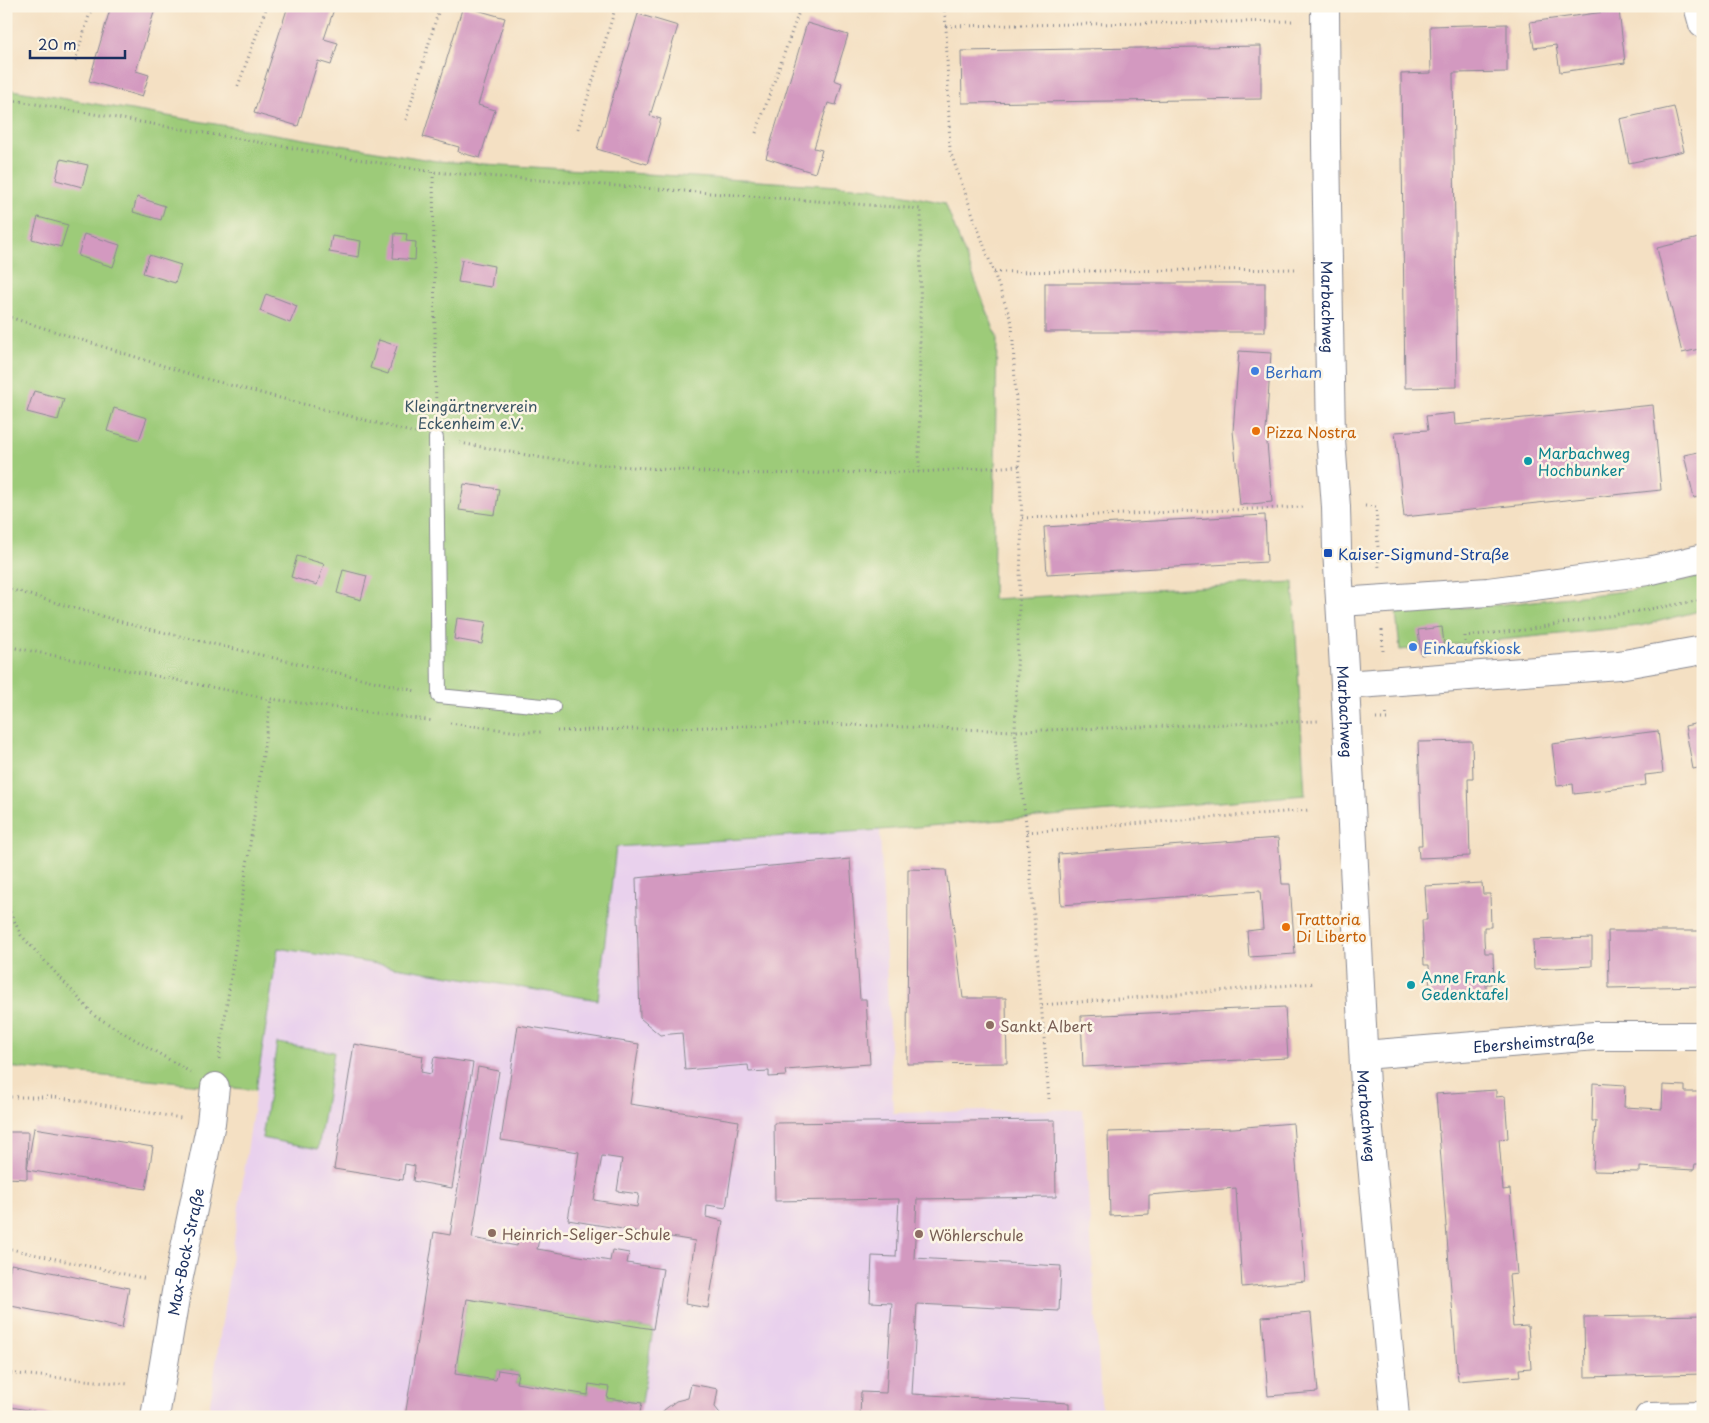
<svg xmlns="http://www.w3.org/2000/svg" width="1709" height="1423" font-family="'Playpen Sans',sans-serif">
  <rect width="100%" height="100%" fill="#fcf5e5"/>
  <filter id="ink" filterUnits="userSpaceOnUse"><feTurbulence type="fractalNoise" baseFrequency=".02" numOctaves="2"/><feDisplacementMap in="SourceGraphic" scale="10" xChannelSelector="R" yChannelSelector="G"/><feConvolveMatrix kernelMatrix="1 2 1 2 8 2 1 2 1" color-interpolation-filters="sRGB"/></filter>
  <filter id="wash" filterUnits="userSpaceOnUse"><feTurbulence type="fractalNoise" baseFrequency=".0096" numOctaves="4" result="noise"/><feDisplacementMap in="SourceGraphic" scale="20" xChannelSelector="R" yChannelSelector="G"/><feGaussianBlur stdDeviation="1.12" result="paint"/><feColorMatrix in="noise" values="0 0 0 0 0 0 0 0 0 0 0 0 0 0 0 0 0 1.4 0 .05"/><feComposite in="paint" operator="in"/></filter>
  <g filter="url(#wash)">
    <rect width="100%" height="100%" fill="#f4e0c3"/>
    <!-- built -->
    <polygon fill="#e9d1ed" points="880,830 893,1113 1083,1109 1102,1417 208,1417 277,948 598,999 616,847"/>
    <!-- green -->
    <g fill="#9dcb79" stroke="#5c7d6c">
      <polygon points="12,90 436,161 871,188 945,203 997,337 993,599 1293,582 1305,795 880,830 616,847 598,1000 278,948 256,1090 6,1067 6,91"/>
      <polygon points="1703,576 1703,610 1640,626 1400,650 1396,613 1487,606 1644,589"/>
      <polygon points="277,1043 334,1052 318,1149 262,1138"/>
      <polygon points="467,1299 653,1329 642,1403 607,1398 589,1385 588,1395 516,1383 518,1373 498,1370 496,1380 455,1374"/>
    </g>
    <g id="blocks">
      <!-- building -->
      <g fill="#d399c0" fill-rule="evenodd">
        <polygon points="111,6 156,6 136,71 149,75 142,97 89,81"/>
        <polygon points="288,6 335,6 324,39 338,43 331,65 318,61 298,126 254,113"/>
        <polygon points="463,6 505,18 478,105 495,110 480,158 458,152 459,147 423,137"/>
        <polygon points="1619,10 1625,63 1560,72 1556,45 1534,48 1530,22"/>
        <polygon points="638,14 678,26 650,116 661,119 647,164 597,149"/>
        <polygon points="807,23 848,35 834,80 842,83 836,105 828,103 814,148 822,150 815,173 766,158"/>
        <polygon points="1507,24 1507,72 1453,73 1457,387 1405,388 1401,74 1431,73 1430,26"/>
        <polygon points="1261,46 1261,99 962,103 961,51"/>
        <polygon points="1674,107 1684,151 1629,163 1620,119"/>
        <polygon points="61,159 88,165 82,187 56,180"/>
        <polygon points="137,197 165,206 161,220 133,212"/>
        <polygon points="38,217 68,225 61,247 32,239"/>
        <polygon points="395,233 407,234 406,241 416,242 415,260 393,258"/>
        <polygon points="84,234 120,245 113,267 78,256"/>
        <polygon points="332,236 361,241 359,257 329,252"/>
        <polygon points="1703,237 1703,348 1682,353 1657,248"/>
        <polygon points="149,255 181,265 175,283 143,273"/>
        <polygon points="462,260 494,266 491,287 458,282"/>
        <rect x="1045" y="283" width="220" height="49"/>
        <polygon points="266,294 297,306 290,323 260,311"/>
        <polygon points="379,340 397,346 388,374 370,368"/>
        <polygon points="1239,351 1271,353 1266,431 1272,502 1240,505 1233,431"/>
        <polygon points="34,391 64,399 58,420 27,412"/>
        <polygon points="1653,405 1661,490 1404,517 1395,432 1428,430 1426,416 1454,413 1455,425"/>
        <polygon points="114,408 147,418 139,440 107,431"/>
        <polygon points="1703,451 1703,496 1694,498 1684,455"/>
        <polygon points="464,484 499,489 495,515 459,510"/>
        <polygon points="1265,515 1267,562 1047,574 1044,527"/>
        <polygon points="297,556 324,564 317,585 291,577"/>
        <polygon points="343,570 367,576 361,600 337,593"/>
        <polygon points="457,618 486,622 482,644 454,639"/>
        <polygon points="1442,627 1445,652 1421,655 1418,630"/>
        <polygon points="1703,722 1703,767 1693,769 1685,726"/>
        <polygon points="1658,731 1663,773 1645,775 1646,785 1574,794 1573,784 1557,786 1552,744"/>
        <polygon points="1472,741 1473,779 1468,779 1470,856 1419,858 1418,845 1422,845 1418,742"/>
        <polygon points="1278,838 1282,884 1290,884 1295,954 1249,957 1247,931 1263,929 1260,891 1061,905 1058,854"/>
        <polygon points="850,859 860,999 866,999 870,1064 785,1070 786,1076 769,1077 769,1071 749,1072 748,1065 685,1070 682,1033 660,1035 640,1018 636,878"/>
        <polygon points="908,869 946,870 963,998 1006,998 1007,1063 907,1064"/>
        <polygon points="1482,883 1483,894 1490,894 1491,927 1484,927 1484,939 1485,953 1493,953 1494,984 1486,984 1486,995 1430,998 1429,965 1424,965 1422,920 1427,920 1425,886"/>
        <polygon points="1608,931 1703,931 1703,986 1609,988"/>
        <polygon points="1592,938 1592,966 1534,969 1533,940"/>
        <polygon points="1285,1007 1288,1058 1083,1067 1081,1016"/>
        <path d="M518,1025L639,1044L630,1104L739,1121L726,1208L707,1205L706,1217L723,1221L708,1308L685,1304L695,1241L568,1220L579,1152L501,1140ZM602,1156L622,1159L617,1191L639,1194L637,1207L594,1200Z"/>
        <polygon points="354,1044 423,1056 421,1072 431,1074 434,1057 473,1063 452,1188 413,1181 415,1166 405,1164 403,1180 334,1169"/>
        <polygon points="478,1067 499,1071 472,1238 517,1246 519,1235 539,1239 537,1249 610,1261 612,1250 629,1253 627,1263 663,1269 653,1329 467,1299 455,1374 496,1380 498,1370 518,1373 516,1383 588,1395 589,1384 609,1387 607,1398 642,1403 639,1417 405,1417 434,1232 450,1235"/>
        <polygon points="1593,1083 1625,1085 1624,1107 1662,1109 1663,1085 1685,1086 1685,1092 1703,1092 1703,1164 1695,1164 1694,1170 1640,1167 1640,1172 1593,1171 1596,1121 1592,1121"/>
        <polygon points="1496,1090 1496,1097 1505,1096 1508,1138 1499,1139 1503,1190 1510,1189 1517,1274 1509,1275 1513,1327 1528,1326 1531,1368 1519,1369 1520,1376 1458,1381 1436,1094"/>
        <polygon points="1055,1120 1056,1197 917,1199 914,1258 1061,1266 1059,1311 917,1304 912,1394 1069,1403 1069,1417 860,1417 861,1392 886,1393 892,1303 870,1302 872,1256 896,1257 899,1199 775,1201 774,1123"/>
        <polygon points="1293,1123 1305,1281 1242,1287 1236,1188 1149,1195 1149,1214 1110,1216 1108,1132 1234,1128"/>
        <polygon points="34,1128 153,1147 146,1189 27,1170 27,1179 6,1178 6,1132 28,1132 27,1170"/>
        <polygon points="11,1264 129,1288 122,1328 6,1305 6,1286"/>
        <polygon points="1311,1313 1318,1392 1268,1396 1262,1317"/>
        <polygon points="1703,1315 1703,1374 1585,1377 1584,1317"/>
        <polygon points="691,1384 718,1389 715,1407 723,1417 661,1417 664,1410 676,1401 688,1398"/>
        <polygon points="6,1406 60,1416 60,1417 6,1417"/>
        <polygon points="1162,1414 1163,1417 1142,1417 1142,1415"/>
      </g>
    </g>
  </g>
  <g filter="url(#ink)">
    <use href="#blocks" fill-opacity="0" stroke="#888890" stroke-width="1"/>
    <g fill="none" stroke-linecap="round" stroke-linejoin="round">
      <defs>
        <polyline id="service" points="436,438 439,696 553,707"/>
        <g id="minor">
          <polyline points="1698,6 1703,24"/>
          <polyline points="1341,602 1488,592 1648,571 1703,558"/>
          <polyline points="1345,685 1619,665 1703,650"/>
          <path id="s1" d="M1364,1055L1595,1036H1703"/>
          <path id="s2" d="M155,1417L177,1286L211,1123L215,1087"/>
          <polyline points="1649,1417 1703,1416"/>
        </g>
        <g id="secondary">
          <path id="s3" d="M1325,6L1326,144L1331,440L1336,507L1337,549L1345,685L1365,1086L1395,1417"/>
        </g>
      </defs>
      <!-- service casing -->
      <use href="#service" stroke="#888890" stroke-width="16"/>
      <!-- minor casing -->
      <use href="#minor" stroke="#888890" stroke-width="30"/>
      <!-- secondary casing -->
      <use href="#secondary" stroke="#888890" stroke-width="30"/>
      <!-- path -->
      <g stroke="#888890" stroke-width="3" stroke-dasharray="1 4" stroke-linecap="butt">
        <polyline points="944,6 946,26 950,151 1012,323 1022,518 1015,731 1027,832 1049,1099"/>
        <polyline points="946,26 1295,21"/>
        <polyline points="75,61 92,6"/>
        <polyline points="238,86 267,6"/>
        <polyline points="6,99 433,172 921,209 919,472"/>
        <polyline points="406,120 440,6"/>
        <polyline points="578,129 616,6"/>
        <polyline points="756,133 801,6"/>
        <polyline points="433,172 436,415"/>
        <polyline points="994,272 1298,269"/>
        <polyline points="6,316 199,377 415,433"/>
        <polyline points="460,443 543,458 604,465 732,474 919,472 1019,466"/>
        <polyline points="1365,506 1376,507 1379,569"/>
        <polyline points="1022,518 1306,507"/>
        <polyline points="6,588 132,625 416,691"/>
        <polyline points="1382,630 1383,651"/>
        <polyline points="6,646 271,699 434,721"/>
        <polyline points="1465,647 1465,636 1524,630 1703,600"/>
        <polyline points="1376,719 1387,719 1386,711"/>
        <polyline points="450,723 519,732 543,732"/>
        <polyline points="557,731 824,724 1015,731 1318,721"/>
        <polyline points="1027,832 1310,810"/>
        <polyline points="6,903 21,935 95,1016 190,1072"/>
        <polyline points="1042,1005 1316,983"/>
        <polyline points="219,1059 271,699"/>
        <polyline points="6,1097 56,1097 181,1118"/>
        <polyline points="6,1248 147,1279"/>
        <polyline points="6,1373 129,1384"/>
      </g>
      <!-- service -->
      <use href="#service" stroke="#fff" stroke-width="14"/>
      <!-- minor -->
      <use href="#minor" stroke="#fff" stroke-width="28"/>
      <!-- secondary -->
      <use href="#secondary" stroke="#fff" stroke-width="28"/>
    </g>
  </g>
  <!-- markers -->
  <g fill="#3f7fe0" stroke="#fcf5e5" stroke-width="2">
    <circle cx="1255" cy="371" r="5"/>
    <circle cx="1413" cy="647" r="5"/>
  </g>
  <g fill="#e8710a" stroke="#fcf5e5" stroke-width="2">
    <circle cx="1256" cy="431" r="5"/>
    <circle cx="1286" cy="927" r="5"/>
  </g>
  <g fill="#0f9aa8" stroke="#fcf5e5" stroke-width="2">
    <circle cx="1528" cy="461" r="5"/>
    <circle cx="1411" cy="985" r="5"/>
  </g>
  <rect fill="#1a4fb4" stroke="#fcf5e5" stroke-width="2" x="1323" y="548" width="10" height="10" rx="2.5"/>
  <g fill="#8d6e63" stroke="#fcf5e5" stroke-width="2">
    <circle cx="990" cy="1025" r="5"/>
    <circle cx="492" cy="1233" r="5"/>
    <circle cx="919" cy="1234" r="5"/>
  </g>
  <g text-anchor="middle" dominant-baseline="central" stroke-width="5" stroke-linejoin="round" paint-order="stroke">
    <!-- street labels -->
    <g font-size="15" fill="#1b2f5e" stroke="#fcf5e5">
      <text stroke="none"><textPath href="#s3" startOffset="301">Marbachweg</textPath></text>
      <text stroke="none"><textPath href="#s3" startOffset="706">Marbachweg</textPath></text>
      <text stroke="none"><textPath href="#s1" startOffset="170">Ebersheimstraße</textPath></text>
      <text stroke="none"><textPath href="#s3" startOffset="1111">Marbachweg</textPath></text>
      <text stroke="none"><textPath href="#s2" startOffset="168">Max-Bock-Straße</textPath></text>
    </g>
    <!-- shop labels -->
    <g font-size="15" fill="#366cbe" stroke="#fcf5e5" text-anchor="start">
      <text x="1265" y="371">Berham</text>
      <text x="1423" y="647">Einkaufskiosk</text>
    </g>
    <!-- park labels -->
    <g font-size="15" fill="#3c5665" stroke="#fcf5e5">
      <text x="471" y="405">Kleingärtnerverein<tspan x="471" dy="17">Eckenheim e.V.</tspan></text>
    </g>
    <!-- food labels -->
    <g font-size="15" fill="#c56008" stroke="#fcf5e5" text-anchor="start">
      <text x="1266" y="431">Pizza Nostra</text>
      <text x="1296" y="918">Trattoria<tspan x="1296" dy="17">Di Liberto</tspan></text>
    </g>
    <!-- culture labels -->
    <g font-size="15" fill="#0d838f" stroke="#fcf5e5" text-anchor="start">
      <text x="1538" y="452">Marbachweg<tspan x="1538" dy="17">Hochbunker</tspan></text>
      <text x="1421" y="976">Anne Frank<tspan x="1421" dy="17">Gedenktafel</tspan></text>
    </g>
    <!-- transit labels -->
    <g font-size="15" fill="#164399" stroke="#fcf5e5" text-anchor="start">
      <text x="1338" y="553">Kaiser-Sigmund-Straße</text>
    </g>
    <!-- education labels -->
    <g font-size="15" fill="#785e54" stroke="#fcf5e5" text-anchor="start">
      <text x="1000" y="1025">Sankt Albert</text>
      <text x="502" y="1233">Heinrich-Seliger-Schule</text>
      <text x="929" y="1234">Wöhlerschule</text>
    </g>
  </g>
  <!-- margin -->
  <rect width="1709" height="1423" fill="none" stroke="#fcf5e5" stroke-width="25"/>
  <!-- scale -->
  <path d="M30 50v8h95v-8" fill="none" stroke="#1b2f5e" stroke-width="2.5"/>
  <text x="38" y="50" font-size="15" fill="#1b2f5e" stroke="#fcf5e5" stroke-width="4" paint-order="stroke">20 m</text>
</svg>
